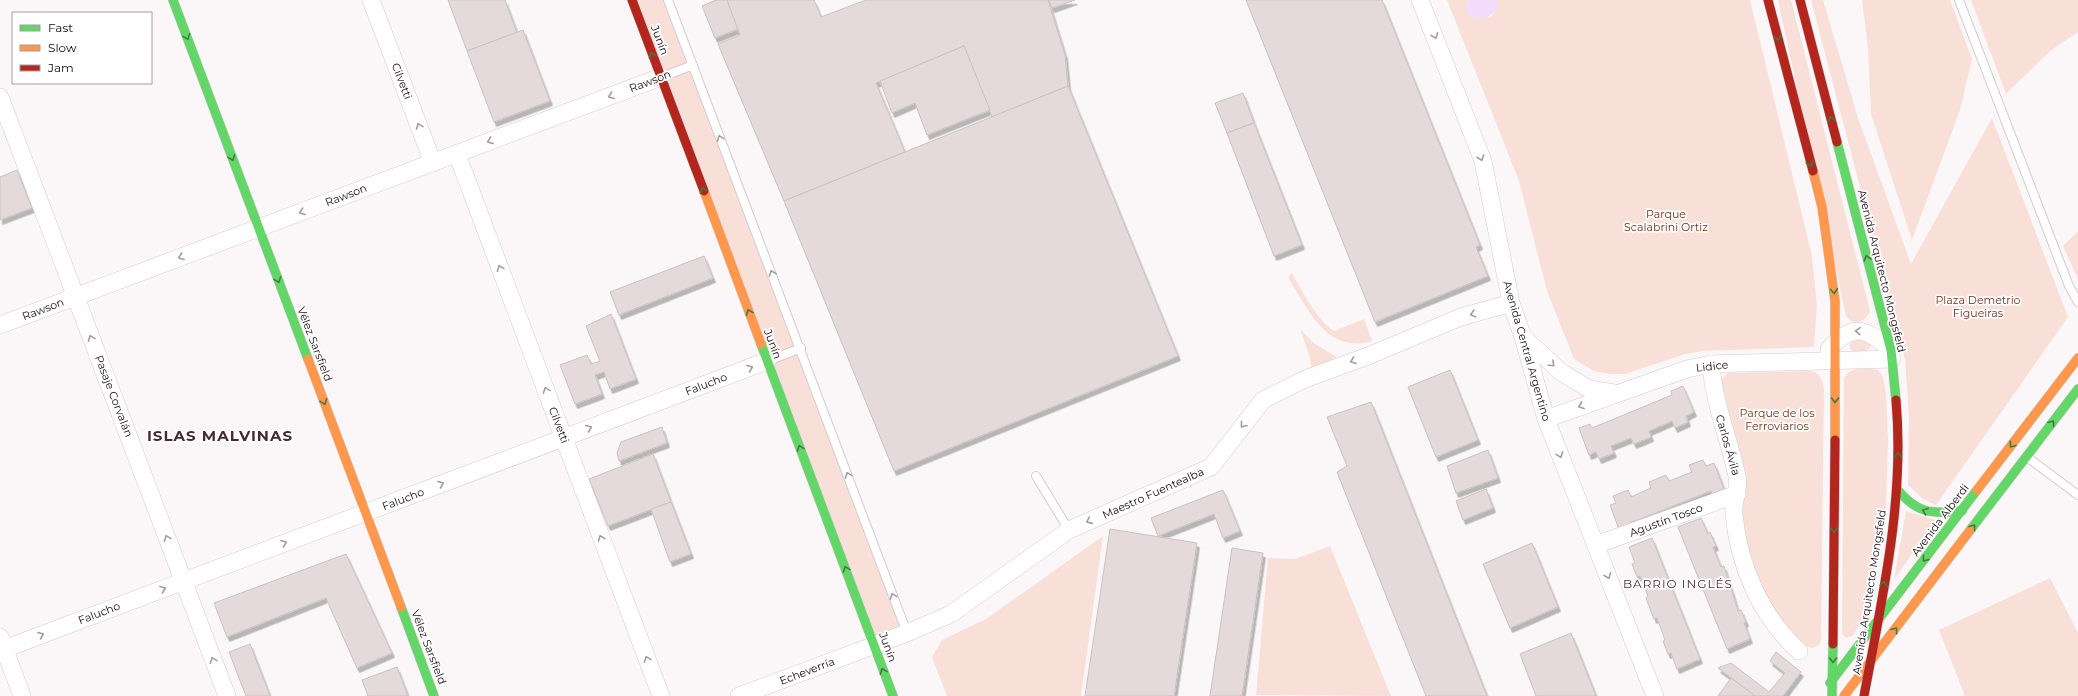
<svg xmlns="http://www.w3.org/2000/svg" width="2078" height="696" font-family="Montserrat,sans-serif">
  <defs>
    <filter id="shadow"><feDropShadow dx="2.5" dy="4.5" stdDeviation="0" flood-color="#0004"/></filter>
  </defs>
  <rect width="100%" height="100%" fill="#fbf7f8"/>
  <!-- green -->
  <g fill="#f8e0d9">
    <polygon points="632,0 668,0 907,633 874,645"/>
    <polygon points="1447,0 1469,0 1466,6 1489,18 1497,10 1497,0 1750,0 1812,256 1817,305 1814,347 1702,351 1685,354 1625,374 1610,374 1594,371 1574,359 1547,291 1519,181"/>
    <path d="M1778,0H1791L1870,311C1866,322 1854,327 1846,316Z"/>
    <polygon points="1811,0 1823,0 1859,121 1911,264 1992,118 2068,317 1936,505 1923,499 1908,485 1909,416 1905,359"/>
    <polygon points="1862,0 1950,0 1972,59 1960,110 1912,240 1871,114 1868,48"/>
    <polygon points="1971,0 2078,0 2078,32 2050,51 2006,94"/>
    <polygon points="2078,231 2078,279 2063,246"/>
    <path d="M1292,273C1302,291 1317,320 1334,331L1364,319L1372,341C1327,355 1307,308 1288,277Z"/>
    <polygon points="1300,329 1315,344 1337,357 1311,369 1310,358"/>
    <polygon points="1860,338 1869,342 1871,346 1866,352 1853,352 1850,348 1850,343"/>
    <path d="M1867,368L1878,370L1883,377L1886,392L1888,440L1886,506L1868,614L1852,636L1846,638L1842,634L1844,379C1849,368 1857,369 1867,368Z"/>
    <path d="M1812,371C1821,374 1822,380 1824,389L1821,641L1819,645L1812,648L1803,645L1772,610L1761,586L1746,544L1720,381L1728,373Z"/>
    <polygon points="1906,511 1935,520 1894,580"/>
    <polygon points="1103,536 1081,696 947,696 932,657 942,640 986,619"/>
    <polygon points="1330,546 1391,696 1256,695 1268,558 1295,559"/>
    <polygon points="2050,578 2078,633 2078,696 1965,696 1939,630"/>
  </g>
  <!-- water -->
  <path fill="#f3dcfd" d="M1469,0H1497V10C1487,19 1481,21 1469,15L1466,6Z"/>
  <!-- building -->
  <g fill="#e4dadb" stroke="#cbc1c2" filter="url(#shadow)">
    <polygon points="448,0 505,0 517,33 467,51"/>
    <polygon points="716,0 727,0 738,29 715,38 702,6"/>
    <polygon points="727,0 814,0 821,17 866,0 1048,0 1065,55 1068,86 992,117 964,46 876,83 905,152 784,201 718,44 740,35"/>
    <polygon points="1048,0 1075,0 1052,8"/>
    <polygon points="1246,0 1382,0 1480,245 1476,247 1488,276 1375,322"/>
    <polygon points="523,30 550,101 494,122 467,51"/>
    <polygon points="964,46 990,110 927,135 915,103 892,113 880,81"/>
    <polygon points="1068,86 1178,356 894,471 784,201"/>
    <polygon points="1243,93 1254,123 1227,133 1215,103"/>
    <polygon points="1254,123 1302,245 1274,256 1227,133"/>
    <polygon points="17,170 32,208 0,220 0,177"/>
    <polygon points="704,256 713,278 619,315 610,292"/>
    <polygon points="611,314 636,379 610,389 604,372 595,375 602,394 575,404 560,365 587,355 591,364 600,361 586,326"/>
    <polygon points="1450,370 1478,440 1436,457 1408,387"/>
    <polygon points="1683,386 1694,412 1686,416 1688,422 1675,428 1672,421 1649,431 1651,437 1634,444 1631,438 1611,446 1614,453 1599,459 1596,452 1589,455 1579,428 1590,424 1592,428 1672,395 1671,391"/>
    <polygon points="1371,402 1487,696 1426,696 1337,472 1347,466 1327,417"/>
    <polygon points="662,427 667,443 619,461 617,453 621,442"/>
    <polygon points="1488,450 1498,478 1456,493 1447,466"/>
    <polygon points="653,454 671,502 608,526 589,479"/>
    <polygon points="1703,460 1706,466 1714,463 1724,489 1712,494 1711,491 1630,523 1632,527 1620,532 1610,505 1616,503 1613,496 1628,490 1631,497 1651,488 1649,482 1666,475 1669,481 1692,472 1689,465"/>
    <polygon points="1486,489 1493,508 1463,520 1456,501"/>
    <polygon points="1223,490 1240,531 1223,538 1214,514 1158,536 1151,518"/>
    <polygon points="671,502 691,554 670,562 651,509"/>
    <polygon points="1701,518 1708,534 1710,532 1716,546 1713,547 1721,567 1724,566 1738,611 1741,610 1746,622 1744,623 1750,639 1727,649 1678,527"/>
    <polygon points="1110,529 1197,543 1174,696 1085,696"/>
    <polygon points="1652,538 1700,659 1677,669 1671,653 1668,654 1663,641 1665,640 1657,618 1654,619 1646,598 1648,596 1640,576 1637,577 1632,564 1635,563 1629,547"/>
    <polygon points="1532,543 1558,607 1510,628 1483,564"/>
    <polygon points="1232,548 1263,553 1242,696 1210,696"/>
    <polygon points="346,554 392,653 357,668 326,598 227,637 214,603"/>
    <polygon points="1571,633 1596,696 1536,696 1520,654"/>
    <polygon points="250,644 270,696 246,696 229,652"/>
    <polygon points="1776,652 1801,672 1783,696 1755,696 1718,668 1731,663 1769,692 1785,673 1770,661"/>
    <polygon points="397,667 408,696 368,696 362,680"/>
    <polygon points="1731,678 1755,696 1718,696"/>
  </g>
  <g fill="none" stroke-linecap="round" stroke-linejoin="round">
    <defs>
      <g id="lane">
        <polyline points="668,0 907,633"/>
        <polyline points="1959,0 2069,286 2078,302"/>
        <polyline points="662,77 693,65"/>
        <polyline points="768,361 801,348"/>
        <polyline points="2027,457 2078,495"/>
        <polyline points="1036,476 1069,530"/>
      </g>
      <g id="street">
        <polyline points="371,0 433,163"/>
        <polyline points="1420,0 1483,161 1511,303 1523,337 1546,419 1655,696"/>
        <polyline points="0,97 227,696"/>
        <polyline points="457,154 661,696"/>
        <polyline points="0,325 661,77"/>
        <polyline points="1523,337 1561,372 1589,389 1614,393"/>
        <path d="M1829,349C1853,322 1866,328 1891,350"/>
        <path d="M1711,364C1714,405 1729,438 1737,476C1740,489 1732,502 1734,515C1739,566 1761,617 1799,651"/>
        <polyline points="1546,419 1687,369 1711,364 1892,359"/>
        <polyline points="1596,545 1737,494"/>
        <polyline points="0,637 22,696"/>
        <polyline points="4,649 767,361"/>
        <polyline points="739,696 907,633 951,614 1069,530 1211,467 1263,400 1305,379 1368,356 1461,317 1511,303"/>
      </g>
      <g id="fast">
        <polyline points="173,0 308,359"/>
        <polyline points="1837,142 1891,350 1896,400"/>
        <polyline points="761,344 893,696"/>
        <path d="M1897,489C1917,514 1932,514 1962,511"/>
        <polyline points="1971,529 2078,389"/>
        <polyline points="401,607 434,696"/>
        <polyline points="1830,683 1977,490"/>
        <polyline points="1832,696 1833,644"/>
      </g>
      <g id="slow">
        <polyline points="1813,171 1822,207 1835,301 1835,440"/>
        <polyline points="704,191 761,344"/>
        <polyline points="308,359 401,607"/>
        <polyline points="1977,490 2078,358"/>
        <polyline points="1844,696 1971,529"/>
      </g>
      <g id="jam">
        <polyline points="632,0 704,191"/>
        <polyline points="1768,0 1813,171"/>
        <polyline points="1800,0 1837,142"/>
        <polyline points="1833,644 1835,440"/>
        <path d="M1864,696C1882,599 1905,500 1896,400"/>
      </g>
    </defs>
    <!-- lane casing -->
    <use href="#lane" stroke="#d4cbce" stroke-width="10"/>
    <!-- street casing -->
    <use href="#street" stroke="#d4cbce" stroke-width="18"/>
    <!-- fast casing -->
    <use href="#fast" stroke="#d4cbce" stroke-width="10"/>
    <!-- slow casing -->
    <use href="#slow" stroke="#d4cbce" stroke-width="10"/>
    <!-- jam casing -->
    <use href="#jam" stroke="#d4cbce" stroke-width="10"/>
    <!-- lane -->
    <use href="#lane" stroke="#fefefe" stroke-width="8"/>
    <!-- street -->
    <use href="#street" stroke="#fefefe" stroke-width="17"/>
    <!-- fast -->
    <use href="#fast" stroke="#63d668" stroke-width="9"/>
    <!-- slow -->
    <use href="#slow" stroke="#ff974d" stroke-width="9"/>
    <!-- jam -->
    <use href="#jam" stroke="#b3261e" stroke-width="9"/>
  </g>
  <!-- one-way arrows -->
  <defs><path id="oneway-chevron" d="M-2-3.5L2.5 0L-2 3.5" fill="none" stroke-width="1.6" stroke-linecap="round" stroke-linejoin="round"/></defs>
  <g stroke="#a19c9e">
    <use href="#oneway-chevron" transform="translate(1435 36) rotate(69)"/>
    <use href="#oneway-chevron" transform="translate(611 96) rotate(159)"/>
    <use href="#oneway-chevron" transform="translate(419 126) rotate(-111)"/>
    <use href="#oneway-chevron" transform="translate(720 138) rotate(-111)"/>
    <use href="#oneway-chevron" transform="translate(490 141) rotate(159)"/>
    <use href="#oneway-chevron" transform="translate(1481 158) rotate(71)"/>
    <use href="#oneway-chevron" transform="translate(302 212) rotate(159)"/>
    <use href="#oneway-chevron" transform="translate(181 257) rotate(159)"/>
    <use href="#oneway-chevron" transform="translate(500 268) rotate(-111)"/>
    <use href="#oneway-chevron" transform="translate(772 273) rotate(-111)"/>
    <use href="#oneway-chevron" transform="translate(1473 314) rotate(165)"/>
    <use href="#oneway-chevron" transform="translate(1858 331) rotate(-177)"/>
    <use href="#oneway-chevron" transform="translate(91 338) rotate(-111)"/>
    <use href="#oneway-chevron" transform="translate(1353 361) rotate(160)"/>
    <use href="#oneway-chevron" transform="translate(1552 364) rotate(43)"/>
    <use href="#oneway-chevron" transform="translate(750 368) rotate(-21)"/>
    <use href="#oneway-chevron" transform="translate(546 390) rotate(-111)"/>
    <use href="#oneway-chevron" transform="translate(1581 406) rotate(160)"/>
    <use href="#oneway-chevron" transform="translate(1243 425) rotate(128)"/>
    <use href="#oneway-chevron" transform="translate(589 428) rotate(-21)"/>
    <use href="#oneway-chevron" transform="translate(1560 455) rotate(69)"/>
    <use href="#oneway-chevron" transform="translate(848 475) rotate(-110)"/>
    <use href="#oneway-chevron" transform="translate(441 484) rotate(-21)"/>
    <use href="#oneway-chevron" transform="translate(1089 521) rotate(156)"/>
    <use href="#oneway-chevron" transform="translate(167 538) rotate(-111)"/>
    <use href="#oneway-chevron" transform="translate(601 538) rotate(-111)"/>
    <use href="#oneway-chevron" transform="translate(284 543) rotate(-21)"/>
    <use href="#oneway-chevron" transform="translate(1608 576) rotate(69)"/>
    <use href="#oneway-chevron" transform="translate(163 589) rotate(-21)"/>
    <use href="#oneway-chevron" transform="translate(893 596) rotate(-110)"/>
    <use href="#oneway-chevron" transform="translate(41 635) rotate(-21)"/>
    <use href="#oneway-chevron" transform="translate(647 659) rotate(-111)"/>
    <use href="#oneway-chevron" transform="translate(213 660) rotate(-111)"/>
  </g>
  <g stroke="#407a3f">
    <use href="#oneway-chevron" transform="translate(187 37) rotate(69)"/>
    <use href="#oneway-chevron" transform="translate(1778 38) rotate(75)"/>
    <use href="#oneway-chevron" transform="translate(652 55) rotate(-111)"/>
    <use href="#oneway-chevron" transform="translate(1831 119) rotate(-104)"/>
    <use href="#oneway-chevron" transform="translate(232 158) rotate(69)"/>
    <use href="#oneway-chevron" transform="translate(1810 164) rotate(75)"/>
    <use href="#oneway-chevron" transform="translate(703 190) rotate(-111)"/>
    <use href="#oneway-chevron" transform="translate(1867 258) rotate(-105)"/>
    <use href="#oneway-chevron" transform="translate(278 280) rotate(69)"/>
    <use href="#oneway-chevron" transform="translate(1834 291) rotate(85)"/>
    <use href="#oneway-chevron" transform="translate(749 312) rotate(-111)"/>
    <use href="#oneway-chevron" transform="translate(1835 400) rotate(90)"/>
    <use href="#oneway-chevron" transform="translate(324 402) rotate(69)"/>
    <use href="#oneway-chevron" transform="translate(2052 423) rotate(-53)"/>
    <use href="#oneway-chevron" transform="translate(2012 445) rotate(127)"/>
    <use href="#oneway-chevron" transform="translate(800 448) rotate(-111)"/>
    <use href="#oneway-chevron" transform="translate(1898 455) rotate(-89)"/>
    <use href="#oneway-chevron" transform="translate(1925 511) rotate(-160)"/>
    <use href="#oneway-chevron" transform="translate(1973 527) rotate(-53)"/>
    <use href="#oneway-chevron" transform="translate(1834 530) rotate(90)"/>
    <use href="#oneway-chevron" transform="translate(1925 559) rotate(127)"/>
    <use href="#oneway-chevron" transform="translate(846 569) rotate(-111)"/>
    <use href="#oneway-chevron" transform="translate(1884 584) rotate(-81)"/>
    <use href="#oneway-chevron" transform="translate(1895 630) rotate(-53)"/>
    <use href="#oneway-chevron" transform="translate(1833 660) rotate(90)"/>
    <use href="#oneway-chevron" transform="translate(883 671) rotate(-110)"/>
  </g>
  <g text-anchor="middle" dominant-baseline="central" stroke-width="3.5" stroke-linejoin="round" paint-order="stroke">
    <!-- street labels -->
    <g font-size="11" fill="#16090d" stroke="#fff">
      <text transform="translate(660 40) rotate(69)">Junín</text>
      <text transform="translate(402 81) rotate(69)">Cilvetti</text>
      <text transform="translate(650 81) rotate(-21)">Rawson</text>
      <text transform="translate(346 195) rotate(-21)">Rawson</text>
      <text transform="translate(1882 271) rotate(76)">Avenida Arquitecto Mongsfeld</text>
      <text transform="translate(43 309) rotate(-21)">Rawson</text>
      <text transform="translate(315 344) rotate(69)">Vélez Sarsfield</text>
      <text transform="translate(773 344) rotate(69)">Junín</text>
      <text transform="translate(1527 351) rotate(74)">Avenida Central Argentino</text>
      <text transform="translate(1712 366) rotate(-6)">Lidice</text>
      <text transform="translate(706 384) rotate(-21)">Falucho</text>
      <text transform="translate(114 396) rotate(69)">Pasaje Corvalán</text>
      <text transform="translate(559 425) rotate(69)">Cilvetti</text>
      <text transform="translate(1728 445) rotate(74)">Carlos Ávila</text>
      <text transform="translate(1153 493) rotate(-24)">Maestro Fuentealba</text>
      <text transform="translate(403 499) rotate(-21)">Falucho</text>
      <text transform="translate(1666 520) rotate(-20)">Agustín Tosco</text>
      <text transform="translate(1940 520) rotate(-53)">Avenida Alberdi</text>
      <text transform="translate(1869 592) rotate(-81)">Avenida Arquitecto Mongsfeld</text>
      <text transform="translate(99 613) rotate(-21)">Falucho</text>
      <text transform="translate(429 647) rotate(69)">Vélez Sarsfield</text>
      <text transform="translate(888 647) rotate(70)">Junín</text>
      <text transform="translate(807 671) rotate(-21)">Echeverría</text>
    </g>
    <!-- park labels -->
    <g font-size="11" fill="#702f14" stroke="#fff">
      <text x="1666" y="214">Parque<tspan x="1666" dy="13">Scalabrini Ortiz</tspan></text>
      <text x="1978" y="300">Plaza Demetrio<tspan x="1978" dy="13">Figueiras</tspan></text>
      <text x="1777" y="413">Parque de los<tspan x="1777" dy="13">Ferroviarios</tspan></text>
    </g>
    <!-- neighbourhood labels -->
    <g font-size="12" letter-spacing="1" fill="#492a34" stroke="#fff">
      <text x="1678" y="583">BARRIO INGLÉS</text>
    </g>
    <!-- district labels -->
    <g font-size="15" font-weight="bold" letter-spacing="1" fill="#492a34" stroke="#fff">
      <text x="220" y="435">ISLAS MALVINAS</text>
    </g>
  </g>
  <!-- legend -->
  <rect x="12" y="12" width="140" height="72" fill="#ffffff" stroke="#a29d9e"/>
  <rect x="20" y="25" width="20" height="6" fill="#63d668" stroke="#a29d9e"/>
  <text x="48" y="32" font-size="12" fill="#16090d">Fast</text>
  <rect x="20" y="45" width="20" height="6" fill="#ff974d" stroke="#a29d9e"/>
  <text x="48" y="52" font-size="12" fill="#16090d">Slow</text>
  <rect x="20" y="65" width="20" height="6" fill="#b3261e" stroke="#a29d9e"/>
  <text x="48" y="72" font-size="12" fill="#16090d">Jam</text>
</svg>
